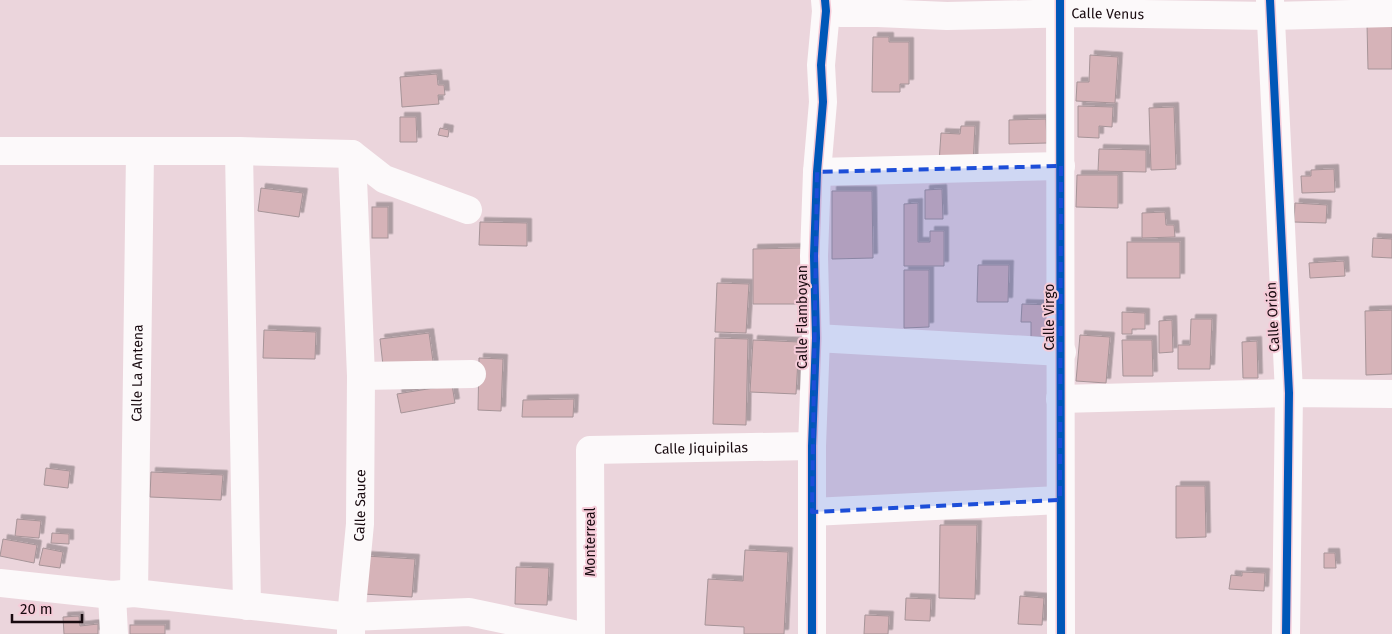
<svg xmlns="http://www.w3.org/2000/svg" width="1392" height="634" font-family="'Fira Sans',sans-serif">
  <defs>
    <filter id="shadow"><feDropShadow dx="4.5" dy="-4.5" stdDeviation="0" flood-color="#0004"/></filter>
  </defs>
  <rect width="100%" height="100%" fill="#ebd5dc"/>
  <!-- building -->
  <g fill="#d6b3b8" stroke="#a69498" filter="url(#shadow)">
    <polygon points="1392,23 1392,69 1368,69 1367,24"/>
    <polygon points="873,37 889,37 889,42 909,42 909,84 900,84 900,92 872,92"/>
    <polygon points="1090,55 1118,57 1115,103 1076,101 1077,82 1089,82"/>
    <polygon points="437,74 438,85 444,85 445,95 438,95 439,104 402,107 400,77"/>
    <polygon points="1078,106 1113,107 1112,127 1099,126 1099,138 1078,137"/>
    <polygon points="1174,107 1176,169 1151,170 1149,108"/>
    <polygon points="400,117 416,117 417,142 400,142"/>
    <polygon points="1046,119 1047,143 1009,144 1009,120"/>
    <polygon points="961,126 975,126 973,164 939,163 941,133 960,134"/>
    <polygon points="440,128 449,130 448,137 438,135"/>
    <polygon points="1099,149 1146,150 1146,172 1098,171"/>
    <polygon points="1334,169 1335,192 1302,193 1301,176 1311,176 1311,170"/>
    <polygon points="1077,175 1118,175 1118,208 1076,207"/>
    <polygon points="261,188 303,193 299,217 258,211"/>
    <polygon points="942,189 943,219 925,219 925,190"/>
    <polygon points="832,191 872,191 873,258 832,259"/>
    <polygon points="918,203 918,242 930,242 930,231 944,231 944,266 904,266 904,204"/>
    <polygon points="1295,203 1327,205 1326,223 1294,222"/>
    <rect x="372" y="207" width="16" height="31"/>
    <polygon points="1165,212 1166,225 1174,225 1175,237 1142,238 1142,213"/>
    <polygon points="480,222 527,223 527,246 479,245"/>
    <polygon points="1373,238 1392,239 1392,258 1372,257"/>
    <rect x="1127" y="242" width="53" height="36"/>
    <polygon points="802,248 802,304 753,304 753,249"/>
    <polygon points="1344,261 1345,276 1310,278 1309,263"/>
    <polygon points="978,265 1009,265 1008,302 977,302"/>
    <polygon points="904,270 929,270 929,327 904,328"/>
    <polygon points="717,283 749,284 746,333 715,332"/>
    <polygon points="1022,304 1053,305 1052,337 1031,337 1031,322 1021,322"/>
    <polygon points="1392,310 1392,374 1366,375 1365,311"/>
    <polygon points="1122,312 1145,313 1145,329 1132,329 1132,334 1122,334"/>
    <polygon points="1191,319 1212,319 1210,369 1178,369 1178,345 1190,345"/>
    <polygon points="1172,320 1173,352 1159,353 1159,321"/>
    <polygon points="264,330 316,332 315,359 263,358"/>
    <polygon points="429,333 434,368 384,374 380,339"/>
    <polygon points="1080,335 1110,337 1106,383 1076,381"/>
    <polygon points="715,338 748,339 746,425 713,424"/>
    <polygon points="753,340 799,342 796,394 750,392"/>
    <polygon points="1122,340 1152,340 1153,376 1123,376"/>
    <polygon points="1257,341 1258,378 1243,378 1242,342"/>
    <polygon points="479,358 503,359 501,411 478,410"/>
    <polygon points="452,385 455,403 401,413 397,394"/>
    <polygon points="574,399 573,417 522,417 523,400"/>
    <polygon points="46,468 70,471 68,488 44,485"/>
    <polygon points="151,472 223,475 221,500 150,497"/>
    <polygon points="1176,486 1205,486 1206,537 1176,538"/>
    <polygon points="17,519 41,521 39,538 15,536"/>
    <polygon points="940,525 977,525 975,599 939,598"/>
    <polygon points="52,533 69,534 69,544 51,543"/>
    <polygon points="3,539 37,545 34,563 0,556"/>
    <polygon points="43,548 63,552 60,568 39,565"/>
    <polygon points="745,550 788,552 784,634 744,634 744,627 705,625 708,579 743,581"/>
    <polygon points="1324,553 1335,553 1336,568 1324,568"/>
    <polygon points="366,556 415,559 412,597 363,594"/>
    <polygon points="516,567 549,568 547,605 515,604"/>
    <polygon points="1242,572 1265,573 1264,591 1229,589 1231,575 1242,576"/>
    <polygon points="1020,596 1044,598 1042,625 1018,624"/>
    <polygon points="906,598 931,599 930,621 905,620"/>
    <polygon points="865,615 889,616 888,634 864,634"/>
    <polygon points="79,616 80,626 98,624 98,634 64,634 63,617"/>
    <rect x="130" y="625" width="35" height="9"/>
  </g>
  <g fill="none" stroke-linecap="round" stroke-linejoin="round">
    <!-- minor -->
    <g stroke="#fcf9fa" stroke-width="28">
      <polyline points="1060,0 1061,634"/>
      <polyline points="1270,0 1289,393 1286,634"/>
      <path id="s1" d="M826,11L842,13H878L947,16L1078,13L1271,16L1392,13"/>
      <polyline points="0,151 239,151 352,154 384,179 468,210"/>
      <polyline points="239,151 247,606"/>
      <polyline points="817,172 1061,166"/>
      <polyline points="816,338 1062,352"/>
      <polyline points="361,376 472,374"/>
      <polyline points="1060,399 1289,393 1392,394"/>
      <polyline points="812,512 1060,500"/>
      <polyline points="0,583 112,595 134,593 351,617 469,612 573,634"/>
      <path id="s2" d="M134,593L140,153"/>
      <polyline points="112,595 114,634"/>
      <path id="s3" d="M351,634V617L360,524L361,376L352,154"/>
      <path id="s4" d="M591,634L590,450L812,446"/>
      <polyline points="812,634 812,446 816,338 814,256 817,172 823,102 821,65 826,11 825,0"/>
    </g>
    <defs>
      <g id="cycleway">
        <polyline points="1060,0 1061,634"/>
        <polyline points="1270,0 1289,393 1286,634"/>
        <polyline points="812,634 812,446 816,338 814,256 817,172 823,102 821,65 826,11 825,0"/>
      </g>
    </defs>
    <!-- cycleway casing -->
    <use href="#cycleway" stroke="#f5cbd8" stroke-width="11"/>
    <!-- cycleway -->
    <use href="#cycleway" stroke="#0057b8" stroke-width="8"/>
  </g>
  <!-- marked area -->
  <path fill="#1d4ed8" fill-opacity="0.2" stroke="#1d4ed8" stroke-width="4" stroke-dasharray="10 6" stroke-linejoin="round" d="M1061,166L1060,500L812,512L817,172Z"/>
  <g text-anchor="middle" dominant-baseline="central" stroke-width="4" stroke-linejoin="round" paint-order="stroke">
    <!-- street labels -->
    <g font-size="14" fill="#180a0f" stroke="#f5cbd8">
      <text stroke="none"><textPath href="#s1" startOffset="282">Calle Venus</textPath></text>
      <text transform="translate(802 317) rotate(-90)">Calle Flamboyan</text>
      <text transform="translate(1049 317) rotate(-90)">Calle Virgo</text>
      <text transform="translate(1273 317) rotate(-93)">Calle Orión</text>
      <text stroke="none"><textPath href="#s2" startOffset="220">Calle La Antena</textPath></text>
      <text stroke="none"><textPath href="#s4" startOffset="295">Calle Jiquipilas</textPath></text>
      <text stroke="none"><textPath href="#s3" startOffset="129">Calle Sauce</textPath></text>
      <text transform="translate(590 542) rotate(-90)">Monterreal</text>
    </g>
  </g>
  <!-- scale -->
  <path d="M12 614v8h70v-8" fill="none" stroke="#180a0f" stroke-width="2.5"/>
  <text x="20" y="614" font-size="15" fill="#180a0f" stroke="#f5cbd8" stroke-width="4" paint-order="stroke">20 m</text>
</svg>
